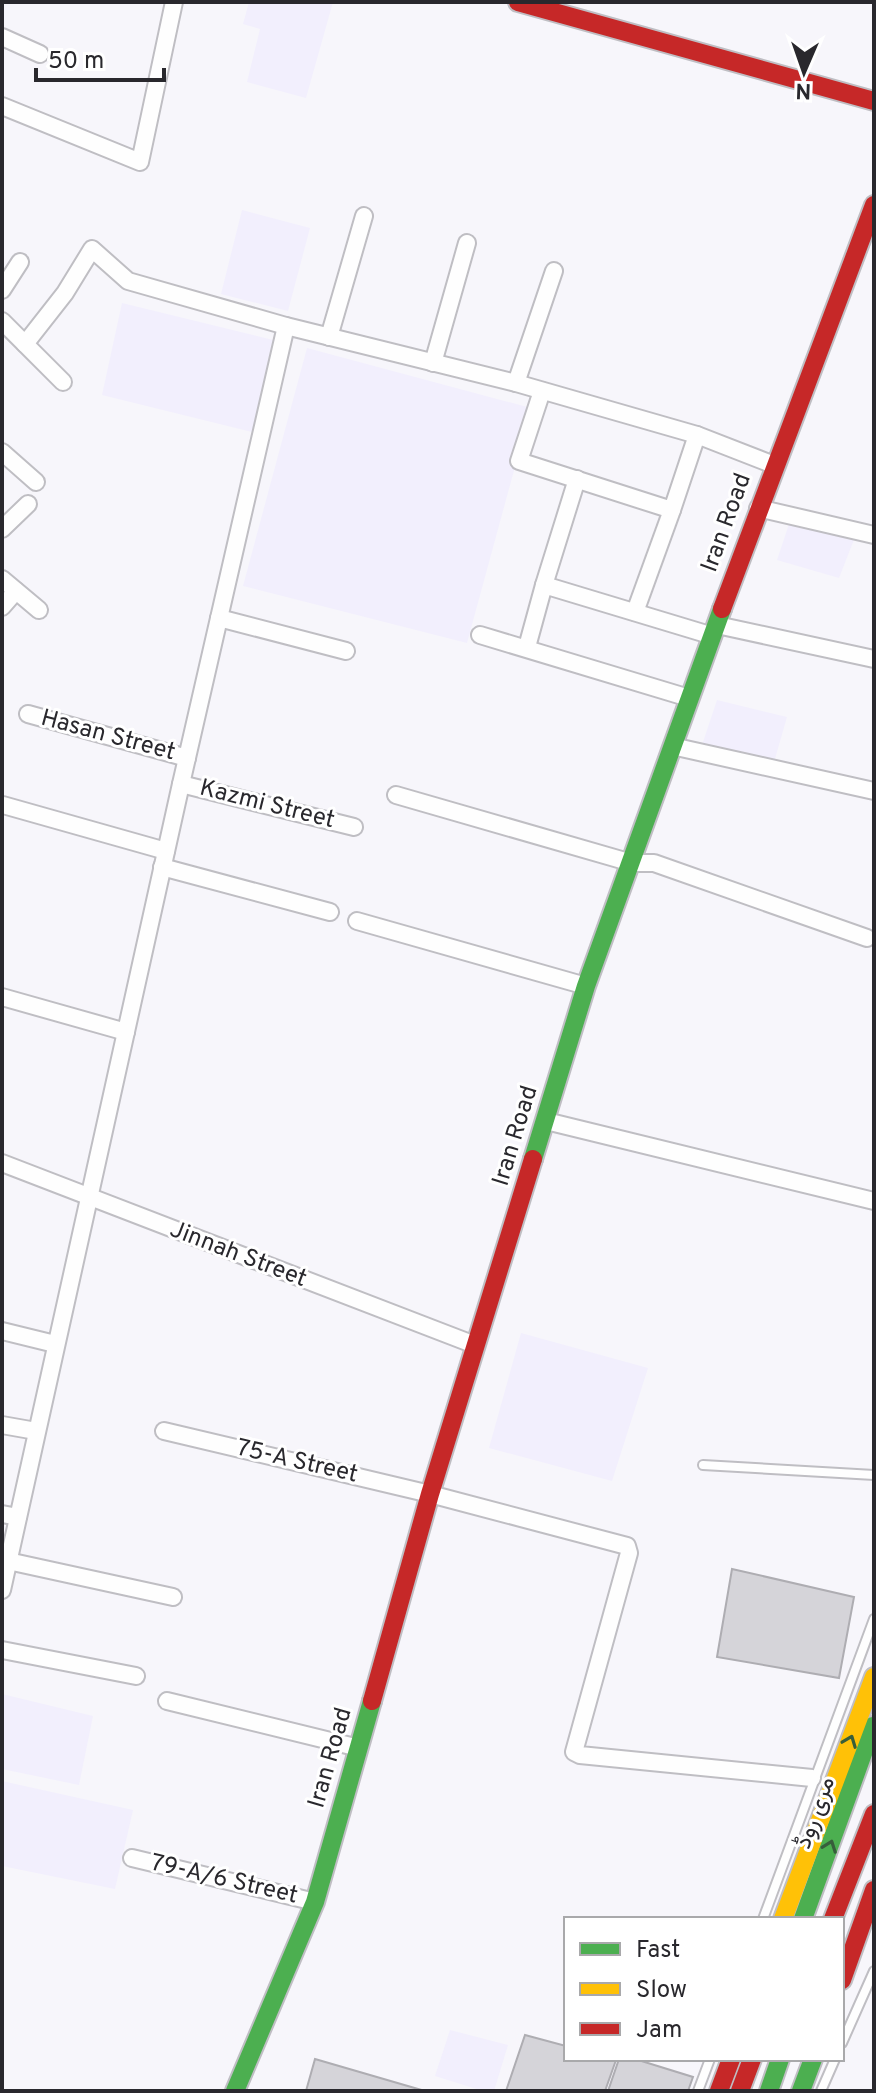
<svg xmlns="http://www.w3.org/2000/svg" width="876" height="2093" font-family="Overpass,Vazirmatn,sans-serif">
  <rect width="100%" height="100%" fill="#f7f6fb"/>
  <!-- built -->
  <g fill="#f2effd">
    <polygon points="249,2 333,2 306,98 247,82 260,29 243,24"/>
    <polygon points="242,210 310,228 288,311 221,294"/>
    <polygon points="122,303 273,340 252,432 102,395"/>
    <polygon points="307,348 531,408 467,643 243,586"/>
    <polygon points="790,521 855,537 839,578 777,560"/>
    <polygon points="717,700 787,717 773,766 701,748"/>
    <polygon points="521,1333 648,1368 612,1481 489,1448"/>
    <polygon points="2,1694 93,1716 79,1785 2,1769"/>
    <polygon points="2,1781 133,1810 115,1889 2,1866"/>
    <polygon points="450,2030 508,2045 494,2091 483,2091 435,2076"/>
  </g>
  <!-- building -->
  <g fill="#d5d4d9" stroke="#aeadb2" stroke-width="2">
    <polygon points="732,1569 854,1597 839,1678 717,1657"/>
    <polygon points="525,2035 566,2046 566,2059 616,2060 605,2091 506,2091"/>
    <polygon points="315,2059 425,2091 306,2091"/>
    <polygon points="619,2059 635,2059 693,2077 688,2091 608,2091"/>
  </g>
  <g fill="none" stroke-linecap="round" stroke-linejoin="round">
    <defs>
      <g id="lane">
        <polyline points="703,1465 874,1475"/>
        <polyline points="763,1919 874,1619"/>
        <polyline points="842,2043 874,1971"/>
        <polyline points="698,2091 710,2059"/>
        <polyline points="821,2091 835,2059"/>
      </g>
      <g id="street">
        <polyline points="2,37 40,54"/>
        <polyline points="2,106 140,162 174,2"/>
        <polyline points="2,290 20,262"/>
        <polyline points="2,321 63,382"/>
        <polyline points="329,337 364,216"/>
        <polyline points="25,344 65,293 92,249 128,281 286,326 516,383 697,435 774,465"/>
        <polyline points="433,363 467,243"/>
        <polyline points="516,383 554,271"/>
        <polyline points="542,391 519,461 672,510 697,435"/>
        <polyline points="2,452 36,482"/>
        <polyline points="758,508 874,535"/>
        <polyline points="2,529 28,504"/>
        <polyline points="2,579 39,610"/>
        <polyline points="544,585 577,479"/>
        <polyline points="2,607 16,591"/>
        <polyline points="635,612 672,510"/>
        <polyline points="219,618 346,651"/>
        <polyline points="717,625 874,659"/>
        <polyline points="480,635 689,698"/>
        <polyline points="527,647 544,585 713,636"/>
        <polyline points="28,714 187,758"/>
        <polyline points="672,746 874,791"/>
        <polyline points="181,784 354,827"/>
        <polyline points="396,795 632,863 654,863 867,938"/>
        <polyline points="3,805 166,851"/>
        <polyline points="162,867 330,912"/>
        <polyline points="357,921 586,986"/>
        <polyline points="2,997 126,1032"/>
        <polyline points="546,1121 874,1201"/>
        <polyline points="2,1163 475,1345"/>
        <polyline points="2,1331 55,1344"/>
        <polyline points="2,1425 36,1431"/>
        <polyline points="164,1431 430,1494 627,1546 629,1553 574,1752 580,1755 812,1778"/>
        <polyline points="2,1514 18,1517"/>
        <polyline points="8,1561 173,1597"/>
        <polyline points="2,1590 181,784 286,326"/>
        <polyline points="2,1650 136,1676"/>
        <polyline points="167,1701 359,1748"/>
        <polyline points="132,1858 315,1902"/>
      </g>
      <g id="fast">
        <polyline points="533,1159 586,986 722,609"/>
        <polyline points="803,1919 873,1726"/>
        <polyline points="235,2091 315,1902 372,1701"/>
        <polyline points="769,2091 780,2059"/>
        <polyline points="801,2091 813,2059"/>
      </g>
      <polyline id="slow" points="783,1919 874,1677"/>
      <g id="jam">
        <polyline points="518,2 874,101"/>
        <polyline points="722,609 874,205"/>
        <polyline points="372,1701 430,1494 533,1159"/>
        <polyline points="833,1919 874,1814"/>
        <polyline points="842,1980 874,1890"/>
        <polyline points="719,2091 731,2059"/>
        <polyline points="740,2091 752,2059"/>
      </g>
    </defs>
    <!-- lane casing -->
    <use href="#lane" stroke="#bfbec3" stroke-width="12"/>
    <!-- street casing -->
    <use href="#street" stroke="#bfbec3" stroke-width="20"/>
    <!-- fast casing -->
    <use href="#fast" stroke="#bfbec3" stroke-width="22"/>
    <!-- slow casing -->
    <use href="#slow" stroke="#bfbec3" stroke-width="22"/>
    <!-- jam casing -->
    <use href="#jam" stroke="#bfbec3" stroke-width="22"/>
    <!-- lane -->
    <use href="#lane" stroke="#fefefe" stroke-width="8"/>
    <!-- street -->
    <use href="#street" stroke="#fefefe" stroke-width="16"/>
    <!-- fast -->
    <use href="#fast" stroke="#4caf50" stroke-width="18"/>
    <!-- slow -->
    <use href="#slow" stroke="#ffc107" stroke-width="18"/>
    <!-- jam -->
    <use href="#jam" stroke="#c62828" stroke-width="18"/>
  </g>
  <!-- one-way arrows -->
  <defs><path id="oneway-chevron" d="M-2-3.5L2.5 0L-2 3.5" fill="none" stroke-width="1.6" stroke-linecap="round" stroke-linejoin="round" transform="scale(2)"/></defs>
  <g stroke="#375e3b">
    <use href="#oneway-chevron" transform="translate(850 1741) rotate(-69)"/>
    <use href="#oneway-chevron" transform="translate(830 1846) rotate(-70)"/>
  </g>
  <g text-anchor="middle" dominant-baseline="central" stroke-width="6" stroke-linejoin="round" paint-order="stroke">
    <!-- street labels -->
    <g font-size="24" fill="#29282d" stroke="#fff">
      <text transform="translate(727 523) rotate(-70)">Iran Road</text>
      <text transform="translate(108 736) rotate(15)">Hasan Street</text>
      <text transform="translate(267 805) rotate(14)">Kazmi Street</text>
      <text transform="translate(516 1136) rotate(-73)">Iran Road</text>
      <text transform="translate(238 1255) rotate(21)">Jinnah Street</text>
      <text transform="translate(297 1462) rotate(13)">75-A Street</text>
      <text transform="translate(331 1758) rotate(-74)">Iran Road</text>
      <text transform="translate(816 1813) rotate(-70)">مری روڈ</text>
      <text transform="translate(224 1880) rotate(13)">79-A/6 Street</text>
    </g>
  </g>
  <!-- border -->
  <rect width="876" height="2093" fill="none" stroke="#29282d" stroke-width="8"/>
  <!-- legend -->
  <rect x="564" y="1917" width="280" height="144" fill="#ffffff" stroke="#a9a9ab" stroke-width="2"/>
  <rect x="580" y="1943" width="40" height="12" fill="#4caf50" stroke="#a9a9ab" stroke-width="2"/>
  <text x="636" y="1957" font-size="24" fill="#29282d">Fast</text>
  <rect x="580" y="1983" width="40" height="12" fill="#ffc107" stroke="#a9a9ab" stroke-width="2"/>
  <text x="636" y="1997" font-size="24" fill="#29282d">Slow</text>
  <rect x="580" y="2023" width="40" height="12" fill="#c62828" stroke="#a9a9ab" stroke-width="2"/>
  <text x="636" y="2037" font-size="24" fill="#29282d">Jam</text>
  <!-- north arrow -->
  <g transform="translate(804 72) rotate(182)" stroke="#ffffff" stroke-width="6" paint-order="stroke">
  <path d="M0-6L14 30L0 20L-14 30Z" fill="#29282d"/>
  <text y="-12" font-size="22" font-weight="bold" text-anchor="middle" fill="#29282d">N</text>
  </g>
  <!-- scale -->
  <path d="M36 68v12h128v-12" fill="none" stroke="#29282d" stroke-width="4"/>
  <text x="48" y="68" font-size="24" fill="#29282d" stroke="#ffffff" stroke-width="6" paint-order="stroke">50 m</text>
</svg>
